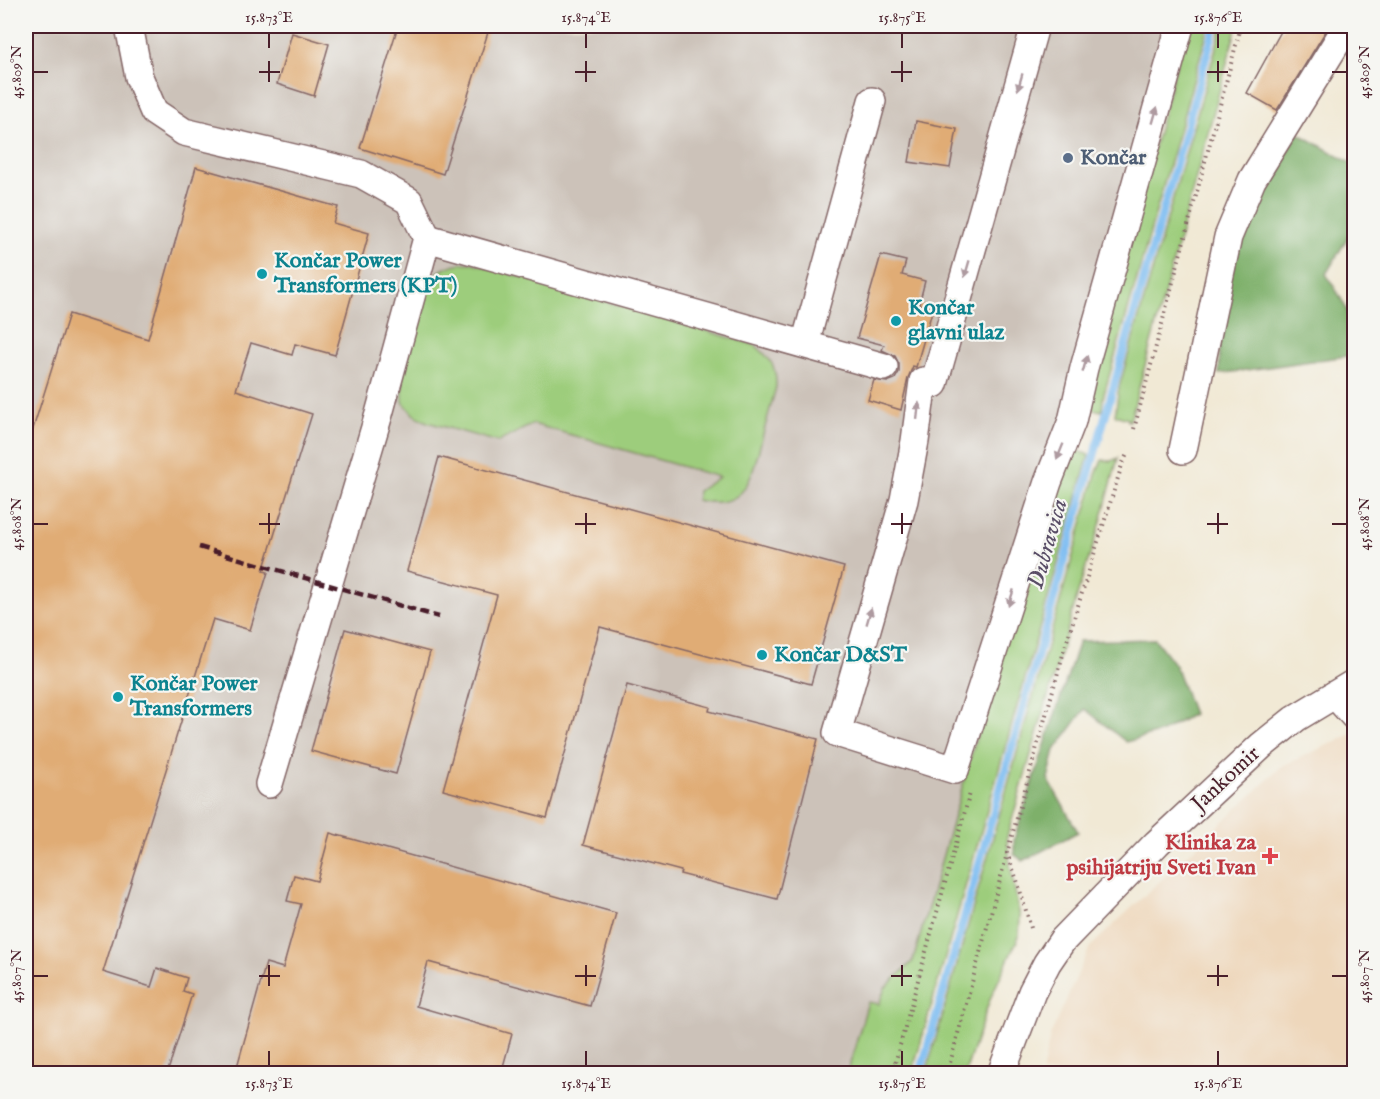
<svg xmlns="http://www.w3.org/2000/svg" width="1380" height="1099" font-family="'IM FELL English',serif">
  <rect width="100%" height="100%" fill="#f6f6f2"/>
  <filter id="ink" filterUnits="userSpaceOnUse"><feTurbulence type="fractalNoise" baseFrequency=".0167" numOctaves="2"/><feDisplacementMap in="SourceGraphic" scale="12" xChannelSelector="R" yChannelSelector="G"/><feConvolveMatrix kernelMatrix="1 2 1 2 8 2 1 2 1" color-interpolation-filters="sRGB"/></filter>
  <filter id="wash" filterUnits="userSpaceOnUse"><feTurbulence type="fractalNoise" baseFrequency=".008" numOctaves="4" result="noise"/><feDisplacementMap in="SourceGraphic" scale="24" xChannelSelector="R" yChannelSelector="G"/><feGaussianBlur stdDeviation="1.35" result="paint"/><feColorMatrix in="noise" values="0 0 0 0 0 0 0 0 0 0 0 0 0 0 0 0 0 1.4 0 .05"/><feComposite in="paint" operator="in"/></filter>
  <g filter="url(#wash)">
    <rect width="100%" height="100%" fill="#f1e9d5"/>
    <!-- built -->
    <polygon fill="#eed7bb" points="1354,733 1354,1073 1042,1073 1050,1036 1090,947 1282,766"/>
    <!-- industrial -->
    <polygon fill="#ccc2b9" points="26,26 1187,26 984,710 913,961 885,988 879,1005 868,1002 847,1073 26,1073"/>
    <!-- green -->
    <g fill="#9dcd7b" stroke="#747653" stroke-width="1.5">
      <polygon points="1187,26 1209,26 1103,398 1102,411 1083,407"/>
      <polygon points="1222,26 1237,26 1130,421 1128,421 1128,419 1115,415 1119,387"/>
      <path d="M463,263H473L755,345C770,358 777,366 776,387C771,406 765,426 760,446C750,484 743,511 696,500L698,491L719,477L533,424L498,442L427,422L413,414L403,402L402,377L429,280C440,270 448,265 463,263Z"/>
      <polygon points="1076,446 1076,450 1089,455 912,1073 847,1074 868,1002 879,1004 885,988 913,961 1025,565"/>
      <polygon points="1118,458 1100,525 1083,576 1007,837 1010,865 1020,917 1019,936 990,999 965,1073 926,1073 1096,474 1102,460 1111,461"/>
    </g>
    <!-- forest -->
    <g fill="#7eb06b" stroke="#64684b" stroke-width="1.5">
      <path d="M1298,133L1354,165V227L1326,274C1346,305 1354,317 1354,355L1219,374L1221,297L1242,225Z"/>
      <polygon points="1155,639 1175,665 1193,714 1162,732 1126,742 1085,709 1055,750 1048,779 1078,832 1023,861 1014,854 1014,839 1079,641"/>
    </g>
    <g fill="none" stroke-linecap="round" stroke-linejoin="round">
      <!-- stream -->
      <polyline stroke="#7ebdf2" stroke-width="8" points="920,1074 1215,26"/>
    </g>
    <g id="blocks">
      <!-- building -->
      <g fill="#e0ac74">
        <polygon points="398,26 490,26 443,174 360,148"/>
        <polygon points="1284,26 1329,26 1277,110 1247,93"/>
        <polygon points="292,33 329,44 314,96 277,84"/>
        <polygon points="916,121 957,129 950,168 909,162"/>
        <polygon points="196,167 338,207 333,223 369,233 335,355 295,344 292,355 251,343 236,390 312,414 263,571 268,572 250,630 213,619 103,972 151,987 157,968 187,978 183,991 192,994 167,1074 26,1074 26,451 69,314 148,339"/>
        <polygon points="881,255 906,261 902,275 925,281 919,304 933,308 916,367 913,366 908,378 901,410 868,400 874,380 887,382 895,379 899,372 899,364 895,356 882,350 884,345 857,338"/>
        <polygon points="439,457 844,567 811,684 600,627 547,818 443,790 497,595 407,571"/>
        <polygon points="345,629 430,652 396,774 311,751"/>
        <polygon points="627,685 710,707 709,711 818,739 777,899 680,874 681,871 583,845"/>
        <polygon points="330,833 616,913 590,1006 428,962 416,1006 512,1034 501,1074 235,1074 266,963 283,968 301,904 287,901 294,875 317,881"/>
      </g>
    </g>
  </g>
  <g filter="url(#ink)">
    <use href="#blocks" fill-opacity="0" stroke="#846666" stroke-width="1.5"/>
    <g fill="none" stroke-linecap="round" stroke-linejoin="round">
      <defs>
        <g id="minor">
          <polyline points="129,26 139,77 154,112 184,132 361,174 409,201 427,238 379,414 269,784"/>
          <polyline points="427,238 884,367"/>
          <polyline points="805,344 872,101"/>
          <polyline points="923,381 915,441 904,500 837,733 955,770 1048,482 1072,421 1084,368 1180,26"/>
          <polyline points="934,384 1035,26"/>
          <polyline points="1183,450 1228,237 1252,180 1347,26"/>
          <polyline points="1335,695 1354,716"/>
          <polyline points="1001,1074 1032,992 1047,963 1062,941 1157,843 1261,746 1296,718 1354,683"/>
        </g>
      </defs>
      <!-- minor casing -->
      <use href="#minor" stroke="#846666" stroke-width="30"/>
      <!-- path -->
      <g stroke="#846666" stroke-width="4" stroke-dasharray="1.5 4.5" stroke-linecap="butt">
        <polyline points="1134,429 1241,26"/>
        <polyline points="1031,928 1017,880 1007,853 1066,644 1122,465 1128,452"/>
        <polyline points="892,1074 970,793"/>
        <polyline points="947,1074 1007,854"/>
      </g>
      <!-- minor -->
      <use href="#minor" stroke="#fff" stroke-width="27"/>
      <!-- rail -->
      <polyline stroke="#4a1f2b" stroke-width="4.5" stroke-dasharray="9 4.5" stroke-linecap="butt" points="199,547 439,617"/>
    </g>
    <!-- one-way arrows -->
    <defs><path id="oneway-solid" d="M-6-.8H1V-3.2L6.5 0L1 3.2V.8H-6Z" transform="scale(1.5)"/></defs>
    <g fill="#ae9aa0">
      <use href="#oneway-solid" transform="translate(1020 82) rotate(106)"/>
      <use href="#oneway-solid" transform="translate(1155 115) rotate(-74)"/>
      <use href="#oneway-solid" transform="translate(967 269) rotate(106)"/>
      <use href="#oneway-solid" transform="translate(1085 364) rotate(-74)"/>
      <use href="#oneway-solid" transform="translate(918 411) rotate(-84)"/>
      <use href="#oneway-solid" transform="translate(1060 452) rotate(112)"/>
      <use href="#oneway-solid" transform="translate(1011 598) rotate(108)"/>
      <use href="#oneway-solid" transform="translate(869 616) rotate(-74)"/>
    </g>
  </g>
  <!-- ticks -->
  <path fill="none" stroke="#4a1f2b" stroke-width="2" d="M269,33V48M586,33V48M902,33V48M1218,33V48M269,61V82M586,61V82M902,61V82M1218,61V82M33,72H48M259,72H280M575,72H596M891,72H912M1207,72H1228M1332,72H1347M269,513V534M586,513V534M902,513V534M1218,513V534M33,524H48M259,524H280M575,524H596M891,524H912M1207,524H1228M1332,524H1347M269,965V986M586,965V986M902,965V986M1218,965V986M33,976H48M259,976H280M575,976H596M891,976H912M1207,976H1228M1332,976H1347M269,1051V1066M586,1051V1066M902,1051V1066M1218,1051V1066"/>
  <!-- markers -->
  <circle fill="#5c6f8a" stroke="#f6f6f2" stroke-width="2" cx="1068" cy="158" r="6"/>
  <g fill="#0f9aa8" stroke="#f6f6f2" stroke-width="2">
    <circle cx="262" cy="274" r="6"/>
    <circle cx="896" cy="321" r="6"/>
    <circle cx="762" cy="655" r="6"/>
    <circle cx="118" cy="697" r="6"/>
  </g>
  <path fill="#e0444e" stroke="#f6f6f2" stroke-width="2" d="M1267 847h6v6h6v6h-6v6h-6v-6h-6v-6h6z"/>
  <g text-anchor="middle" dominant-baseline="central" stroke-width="4.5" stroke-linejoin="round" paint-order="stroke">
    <!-- service labels -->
    <g font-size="22" font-weight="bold" fill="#4e5e75" stroke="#f6f6f2" text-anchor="start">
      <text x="1080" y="158">Končar</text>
    </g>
    <!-- culture labels -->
    <g font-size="22" font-weight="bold" fill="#0d838f" stroke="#f6f6f2" text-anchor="start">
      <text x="274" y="261">Končar Power<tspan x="274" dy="25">Transformers (KPT)</tspan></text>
      <text x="908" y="308">Končar<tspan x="908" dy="25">glavni ulaz</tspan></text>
      <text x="774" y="655">Končar D&amp;ST</text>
      <text x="130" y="684">Končar Power<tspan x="130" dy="25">Transformers</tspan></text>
    </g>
    <!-- street labels -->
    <g font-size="22" fill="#4a1f2b" stroke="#f6f6f2">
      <text transform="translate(1226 779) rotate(-43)">Jankomir</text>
    </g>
    <!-- health labels -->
    <g font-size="22" font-weight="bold" fill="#be3a42" stroke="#f6f6f2" text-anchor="end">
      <text x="1256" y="843">Klinika za<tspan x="1256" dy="25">psihijatriju Sveti Ivan</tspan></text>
    </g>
    <!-- water labels -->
    <g font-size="24" font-style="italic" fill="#5a4e67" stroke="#f6f6f2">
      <text transform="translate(1048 544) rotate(-74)">Dubravica</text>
    </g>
  </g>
  <!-- margin -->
  <rect width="1380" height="1099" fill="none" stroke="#f6f6f2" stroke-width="66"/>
  <rect x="33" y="33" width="1314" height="1033" fill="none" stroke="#4a1f2b" stroke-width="2"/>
  <g font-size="15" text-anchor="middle" fill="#4a1f2b">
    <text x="269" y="22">15.873°E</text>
    <text x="586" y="22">15.874°E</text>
    <text x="902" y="22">15.875°E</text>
    <text x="1218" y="22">15.876°E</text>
    <text transform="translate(16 72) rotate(-90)" y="5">45.809°N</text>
    <text transform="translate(1364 72) rotate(-90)" y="5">45.809°N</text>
    <text transform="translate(16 524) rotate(-90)" y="5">45.808°N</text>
    <text transform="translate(1364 524) rotate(-90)" y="5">45.808°N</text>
    <text transform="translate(16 976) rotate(-90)" y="5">45.807°N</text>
    <text transform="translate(1364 976) rotate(-90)" y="5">45.807°N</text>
    <text x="269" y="1088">15.873°E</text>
    <text x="586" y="1088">15.874°E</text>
    <text x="902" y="1088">15.875°E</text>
    <text x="1218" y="1088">15.876°E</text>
  </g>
</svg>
